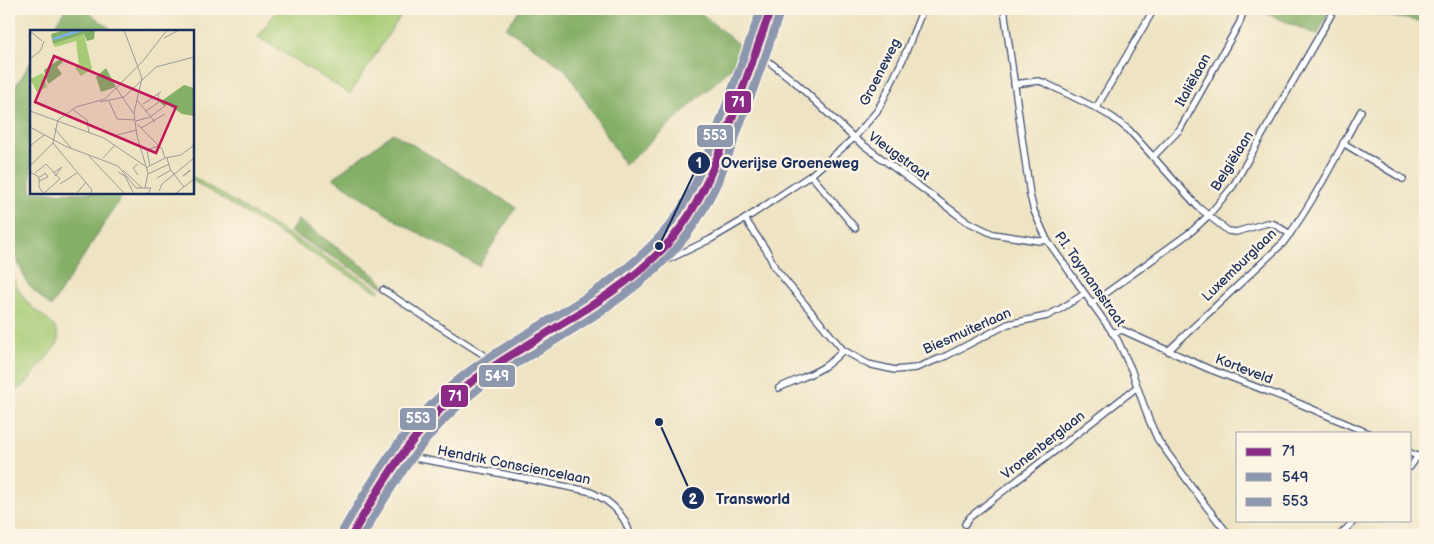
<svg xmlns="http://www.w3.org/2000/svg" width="1434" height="544" font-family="'Balsamiq Sans',sans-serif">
  <rect width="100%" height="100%" fill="#fcf5e5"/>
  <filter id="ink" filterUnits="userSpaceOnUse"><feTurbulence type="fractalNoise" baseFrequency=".02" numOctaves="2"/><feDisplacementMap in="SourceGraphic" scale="10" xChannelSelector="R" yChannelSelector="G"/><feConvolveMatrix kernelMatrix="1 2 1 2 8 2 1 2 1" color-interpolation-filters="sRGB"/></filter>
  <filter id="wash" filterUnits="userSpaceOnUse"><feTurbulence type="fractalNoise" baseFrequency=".0096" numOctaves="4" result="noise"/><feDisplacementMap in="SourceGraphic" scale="20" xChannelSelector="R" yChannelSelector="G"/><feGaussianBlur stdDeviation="1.12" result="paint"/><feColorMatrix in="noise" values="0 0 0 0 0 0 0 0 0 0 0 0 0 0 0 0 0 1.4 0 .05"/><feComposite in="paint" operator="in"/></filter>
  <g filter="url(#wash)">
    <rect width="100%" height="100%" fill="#eee3c2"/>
    <!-- green -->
    <g fill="#a6cb75" stroke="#607d6a">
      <polygon points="278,9 405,9 350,94 258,37"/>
      <polygon points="193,177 379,289 378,292 343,272 193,181"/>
      <path d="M9,270C14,281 19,292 26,301C37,315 62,323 58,343L23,387L9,394Z"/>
    </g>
    <!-- forest -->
    <g fill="#84af66" stroke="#506f62">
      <polygon points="66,9 84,9 111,29 110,31 51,31"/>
      <polygon points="521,9 696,9 740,46 749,52 625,165 566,70 506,28"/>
      <polygon points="1256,9 1330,9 1317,35"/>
      <polygon points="1343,9 1425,9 1425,22 1344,10"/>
      <polygon points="31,62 31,192 124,193 51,307 28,285 9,241 9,97"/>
      <polygon points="393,133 516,207 479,266 400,223 333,178"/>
      <polygon points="298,220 370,271 385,285 383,287 290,232"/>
    </g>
  </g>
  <g filter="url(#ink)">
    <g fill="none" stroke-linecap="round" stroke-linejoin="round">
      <defs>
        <g id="street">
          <polyline points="1004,9 1030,195 1034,211 1047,240 1117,339 1131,369 1149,420 1158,440 1206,506 1229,535"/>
          <polyline points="755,54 772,64 795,82 854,138 966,221 993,234 1039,241 1047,240"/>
          <polyline points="1014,84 1039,81 1045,83 1096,108 1112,117 1129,130 1198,207 1228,231 1236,232 1267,223 1274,224 1290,234"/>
          <polyline points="1096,108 1154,9"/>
          <polyline points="1343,143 1403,179"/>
          <polyline points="1153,157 1180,129 1240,22 1244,9"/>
          <polyline points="811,175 855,228"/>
          <polyline points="745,219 767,251 775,268 843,350 868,364 895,370 916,368 946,356 1008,324 1047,316 1062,308 1084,294"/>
          <polyline points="648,263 654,264 661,263 711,239 745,219 811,175 854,138 877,111 882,102 903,59 923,9"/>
          <polyline points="383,290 498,364"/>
          <polyline points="1091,304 1192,231 1208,216 1233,186 1331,15"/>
          <polyline points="1112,333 1122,330 1209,369 1298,403 1368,433"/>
          <path d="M1168,351L1283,243C1313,204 1337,154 1361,111"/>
          <path d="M779,388C805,375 823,373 843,350"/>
          <path d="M402,453L415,458L493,472L588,491C608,499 624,513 630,534"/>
          <polyline points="1410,453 1425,459"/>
          <polyline points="1410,467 1418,456"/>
          <polyline points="965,524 970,517 1137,387"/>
          <polyline points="1340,535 1355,520"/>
        </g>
        <path id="secondary" d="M352,535C387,472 418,420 478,377C542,332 620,300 671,239C703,201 716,162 733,116C747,80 759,44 771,9"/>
      </defs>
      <!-- street casing -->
      <use href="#street" stroke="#3b4a6d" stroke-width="8"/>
      <!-- secondary casing -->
      <use href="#secondary" stroke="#3b4a6d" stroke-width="9"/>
      <!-- street -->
      <use href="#street" stroke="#fff" stroke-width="5.5"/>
      <!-- secondary -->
      <use href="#secondary" stroke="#fff" stroke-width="8"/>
      <defs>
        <path id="bus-1" d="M352,535C386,475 421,418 478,377C542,331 617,301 671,240C701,205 716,161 732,119C745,83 758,46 771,9"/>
        <path id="bus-2" d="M363,535C396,478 429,426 482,386C506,369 531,355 556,340C600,313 644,285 678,246C709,211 725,166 741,122C755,86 768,49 780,12"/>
        <path id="bus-3" d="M343,530C378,469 414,411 472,369C536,323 610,293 663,233C692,200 707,157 722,116C736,80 748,45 761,9"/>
      </defs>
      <!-- bus-1 casing -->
      <use href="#bus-1" stroke="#fcf5e5" stroke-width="11"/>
      <!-- bus-2 casing -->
      <use href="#bus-2" stroke="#fcf5e5" stroke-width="11"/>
      <!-- bus-3 casing -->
      <use href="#bus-3" stroke="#fcf5e5" stroke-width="11"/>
      <!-- bus-1 -->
      <use href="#bus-1" stroke="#8c2b87" stroke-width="8"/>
      <!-- bus-2 -->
      <use href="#bus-2" stroke="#8d97ae" stroke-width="8"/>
      <!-- bus-3 -->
      <use href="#bus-3" stroke="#8d97ae" stroke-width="8"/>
    </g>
  </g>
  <g text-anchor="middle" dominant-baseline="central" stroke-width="5" stroke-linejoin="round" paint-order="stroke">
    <!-- street labels -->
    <g font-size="14" fill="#1b2f5e" stroke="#fcf5e5">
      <text transform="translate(880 72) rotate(-63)">Groeneweg</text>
      <text transform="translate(1193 80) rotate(-61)">Italiëlaan</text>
      <text transform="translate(899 156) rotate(36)">Vleugstraat</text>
      <text transform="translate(1232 161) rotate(-58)">Belgiëlaan</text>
      <text transform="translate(1239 265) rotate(-44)">Luxemburglaan</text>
      <text transform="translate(1090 279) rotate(55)">P.I. Taymansstraat</text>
      <text transform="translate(967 331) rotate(-24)">Biesmuiterlaan</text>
      <text transform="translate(1244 369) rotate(21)">Korteveld</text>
      <text transform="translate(1043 445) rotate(-38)">Vronenberglaan</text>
      <text transform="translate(514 465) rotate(11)">Hendrik Consciencelaan</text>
    </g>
  </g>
  <!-- overview -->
  <g transform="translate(30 30)">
    <rect width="164" height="164" fill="#eee3c2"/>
    <path d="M54,4L62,39L51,46L45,38L49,36L46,11L25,17L23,14ZM13,43L17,57L7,62L0,49Z" fill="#a6cb75"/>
    <path d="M35,0H65L64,9L57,11L54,4L23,14L21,4ZM30,29L33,32L27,37L32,44L18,54L14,40ZM76,38L86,57L71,62L66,47ZM154,55L164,58V86L152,84L137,74L134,76L130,72Z" fill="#84af66"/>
    <path fill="none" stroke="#79b2e9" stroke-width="2.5" d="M23,9L52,0"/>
    <path fill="none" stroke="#9a9b9a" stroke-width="1" d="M94,0L112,48L104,83L107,106L118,143L115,158M0,1L12,11M134,8L149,0M0,29L11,20L14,11M86,58L104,84M107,70L125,92M79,71L87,89L105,90M70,72L94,67L126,37L164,27M113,74L131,62M42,79L57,90L59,103M0,81L74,108L115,136M116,81L129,72L128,63M106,91L120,87L136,75M107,94L132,119L135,128M0,97L35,116L88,136L106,158H121L118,164M24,98L41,118M111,98L135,84M87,105L107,100M23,113L62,160L60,164M0,116L14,105M59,126L95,164M73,128L85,115M137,128L140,139L154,157M0,136L23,113L28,90L46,77L75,69L113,31L137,0M120,136L117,120L128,116M116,138L135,128L151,125L164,115M93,140L112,158M160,140V141L153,146ZM0,142L9,147V157L13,163M88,142L95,146L104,164M5,143L16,134L30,149L13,164M23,143L32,137L25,146M118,144L139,134M108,145L103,138L108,134M127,148L141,140M9,151L18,147L15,143L9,148M30,154L47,143M129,161L132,154L164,128M46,164L56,152M145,164L164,149"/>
    <path fill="#c2185b" fill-opacity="0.15" stroke="#c2185b" stroke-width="2.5" d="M24,26L146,77L126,123L5,72Z"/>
    <rect width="164" height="164" fill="none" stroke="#1b2f5e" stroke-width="2.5"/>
  </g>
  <!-- callouts -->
  <path fill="none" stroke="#1b2f5e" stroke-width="2" d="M659 246L699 163M659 422L693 498"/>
  <g fill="#1b2f5e" stroke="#fcf5e5" stroke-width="2">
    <circle cx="659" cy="246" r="5"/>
    <circle cx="659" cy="422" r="5"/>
    <circle cx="699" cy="163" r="12"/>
    <circle cx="693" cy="498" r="12"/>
  </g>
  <g font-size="15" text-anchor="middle" font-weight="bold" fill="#fff">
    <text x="699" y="168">1</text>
    <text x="693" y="504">2</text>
  </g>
  <g font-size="15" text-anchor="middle" font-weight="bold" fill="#1b2f5e" stroke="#fcf5e5" stroke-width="5" stroke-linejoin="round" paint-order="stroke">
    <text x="790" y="168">Overijse Groeneweg</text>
    <text x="753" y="504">Transworld</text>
  </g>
  <g stroke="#fcf5e5" stroke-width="2">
    <rect x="724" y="90" width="28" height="24" rx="5" fill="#8c2b87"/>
    <rect x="696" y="124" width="38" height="24" rx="5" fill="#8d97ae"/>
    <rect x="478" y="364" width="38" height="24" rx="5" fill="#8d97ae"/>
    <rect x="440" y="384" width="29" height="24" rx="5" fill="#8c2b87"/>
    <rect x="399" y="407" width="38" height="24" rx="5" fill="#8d97ae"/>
  </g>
  <g font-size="14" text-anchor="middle" font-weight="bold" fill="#fff">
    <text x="738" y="107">71</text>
    <text x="715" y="140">553</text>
    <text x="497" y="381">549</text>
    <text x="455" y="401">71</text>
    <text x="418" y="423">553</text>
  </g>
  <!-- margin -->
  <rect width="1434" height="544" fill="none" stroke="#fcf5e5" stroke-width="30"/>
  <!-- legend -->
  <rect x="1236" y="432" width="175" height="90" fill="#fcf5e5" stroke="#a2a6af"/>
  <rect x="1246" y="448" width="25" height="8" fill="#8c2b87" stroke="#a2a6af"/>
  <text x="1282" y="456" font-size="15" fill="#1b2f5e">71</text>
  <rect x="1246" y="473" width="25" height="8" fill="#8d97ae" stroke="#a2a6af"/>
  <text x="1282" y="482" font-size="15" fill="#1b2f5e">549</text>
  <rect x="1246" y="498" width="25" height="8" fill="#8d97ae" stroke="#a2a6af"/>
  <text x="1282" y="506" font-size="15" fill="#1b2f5e">553</text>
</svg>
